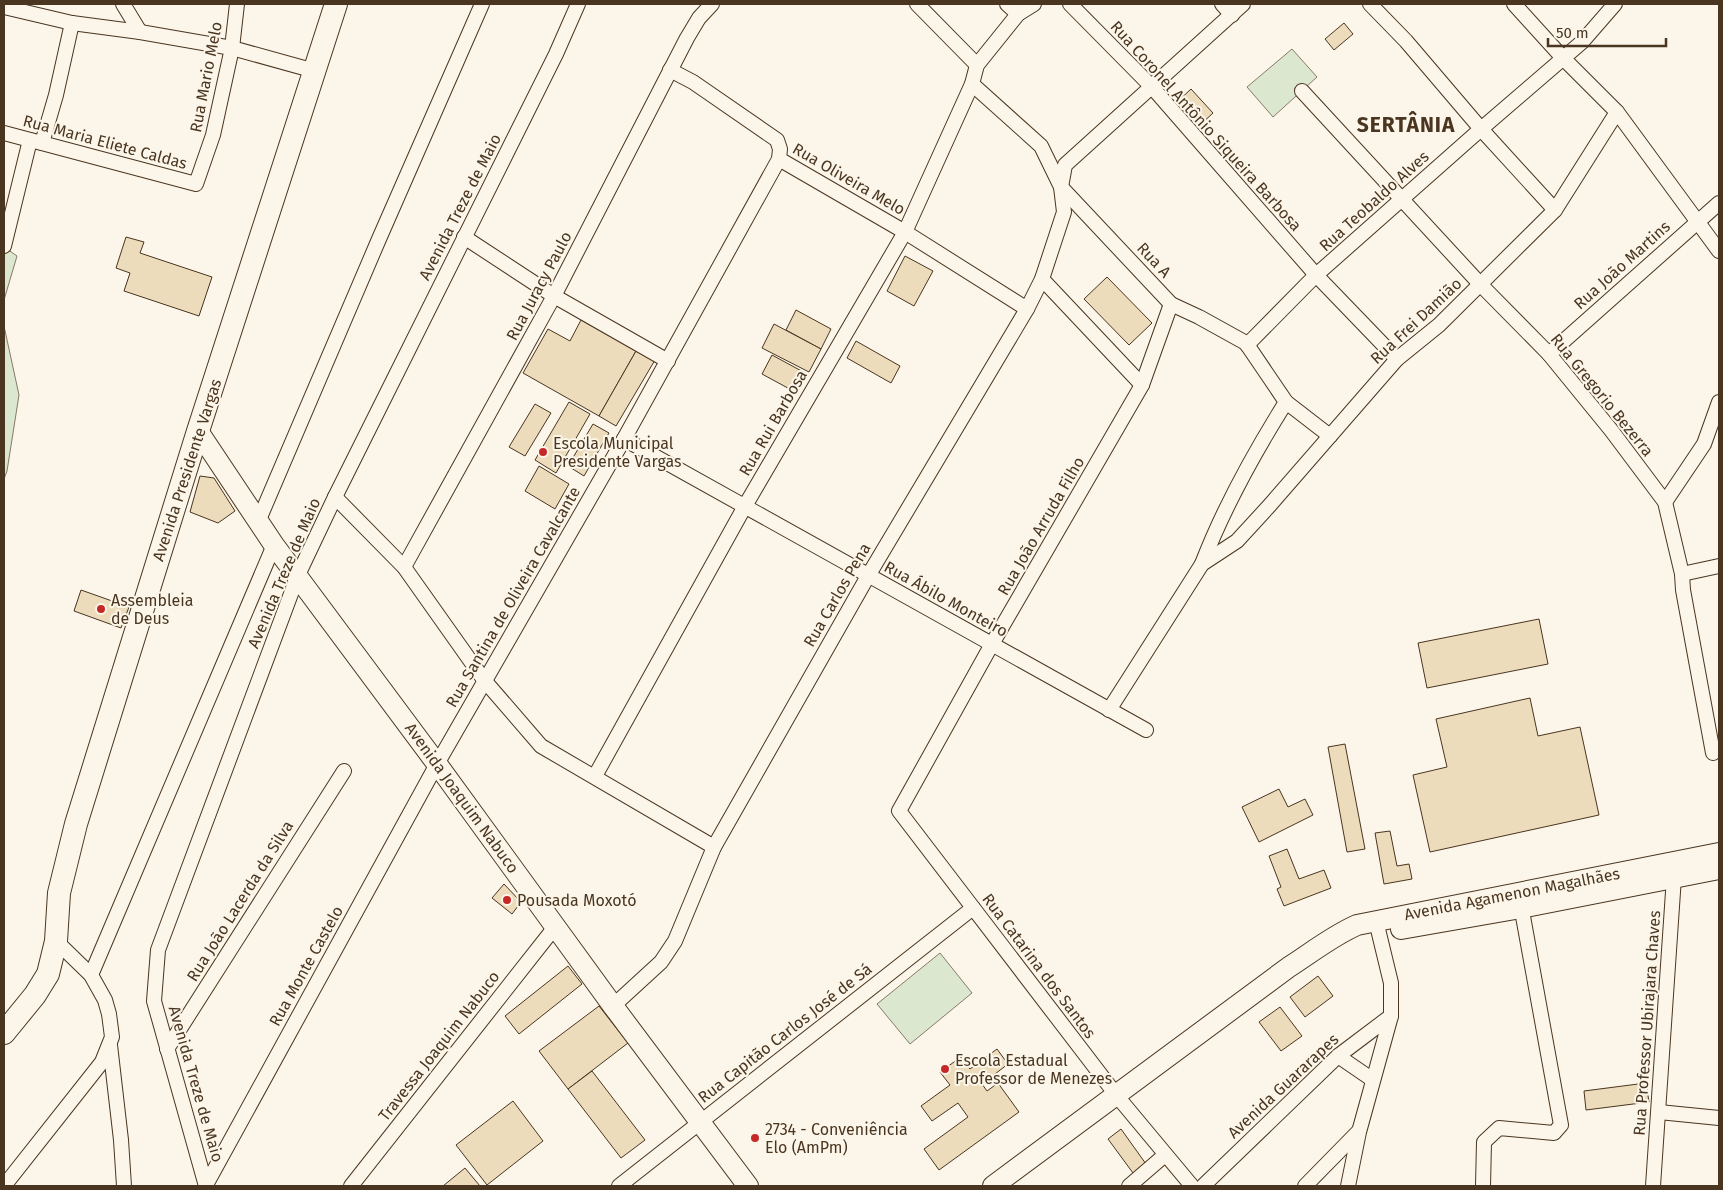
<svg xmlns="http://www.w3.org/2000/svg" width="1723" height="1190" font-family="'Fira Sans',sans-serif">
  <rect width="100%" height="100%" fill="#fbf6e9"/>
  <!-- green -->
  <g fill="#dce7d0" stroke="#887966">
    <polygon points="1292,49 1317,77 1273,117 1247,87"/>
    <polygon points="4,247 17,256 4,300"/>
    <polygon points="4,326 19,395 7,471 4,479"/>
    <polygon points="940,953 972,993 910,1044 877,1004"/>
  </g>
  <!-- building -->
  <g fill="#ecdcbc" stroke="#4a3520">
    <polygon points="1344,23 1353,34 1334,50 1325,39"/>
    <polygon points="1191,89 1213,113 1199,126 1176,103"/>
    <polygon points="126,237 144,242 140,253 212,277 199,316 124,291 130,273 116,268"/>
    <polygon points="905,256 933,271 914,306 887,291"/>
    <polygon points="1107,277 1152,323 1129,345 1084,299"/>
    <polygon points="796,310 831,329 821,349 786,330"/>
    <polygon points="581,320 636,351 599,416 523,373 548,329 570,341"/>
    <polygon points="774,324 821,349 809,372 762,348"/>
    <polygon points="856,341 900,366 891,383 847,358"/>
    <polygon points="636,351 655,360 616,426 599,416"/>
    <polygon points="772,355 807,374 797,393 762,374"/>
    <polygon points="569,402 590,414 556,473 535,460"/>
    <polygon points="535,404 551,413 525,456 509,447"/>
    <polygon points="593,424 609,433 584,476 568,466"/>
    <polygon points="539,466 569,484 555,509 525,491"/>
    <polygon points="200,476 214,478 235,511 218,523 190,512"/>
    <polygon points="81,590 129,607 121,628 74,611"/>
    <polygon points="1539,619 1548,664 1427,688 1418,643"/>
    <polygon points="1530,698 1538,736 1580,727 1599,815 1430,852 1413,775 1447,767 1436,719"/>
    <polygon points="1345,744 1365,849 1347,852 1328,747"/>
    <polygon points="1279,789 1288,807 1305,799 1313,815 1259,842 1242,807"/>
    <polygon points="1390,831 1397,866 1409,864 1412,879 1384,884 1375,833"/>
    <polygon points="1287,849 1299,879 1324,870 1331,888 1284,906 1277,889 1281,887 1269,856"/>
    <polygon points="504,884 521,902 512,914 492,898"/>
    <polygon points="568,966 582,984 519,1034 505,1016"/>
    <polygon points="1318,976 1333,996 1305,1017 1290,997"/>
    <polygon points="599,1006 628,1043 568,1089 539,1051"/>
    <polygon points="1280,1007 1302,1036 1281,1051 1259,1022"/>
    <polygon points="997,1049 1008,1064 982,1084 987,1091 998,1083 1019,1112 939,1170 924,1149 968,1117 958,1103 932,1121 921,1106 950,1085 940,1072 961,1057 970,1069"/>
    <polygon points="592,1071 645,1140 621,1158 568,1089"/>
    <polygon points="1646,1083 1649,1102 1586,1110 1584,1091"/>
    <polygon points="513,1101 543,1141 487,1185 456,1145"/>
    <polygon points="1121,1129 1146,1164 1133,1173 1108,1139"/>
    <polygon points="465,1168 480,1186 443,1186"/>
  </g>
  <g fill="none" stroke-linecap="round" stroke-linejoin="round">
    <defs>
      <g id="street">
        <polyline points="123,4 140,32"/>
        <polyline points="917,4 977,65"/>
        <polyline points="1007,4 1018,14"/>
        <polyline points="1070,4 1152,87 1316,275 1397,359"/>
        <polyline points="1222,4 1232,15"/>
        <polyline points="1370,4 1406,41 1481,129 1555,210"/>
        <polyline points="1514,4 1563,58 1617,112 1719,251"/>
        <polyline points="4,7 72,23 140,32 232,48 315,71"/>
        <polyline points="972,84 1041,146 1061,187 1171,304 1199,317 1246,343 1286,402 1330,436"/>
        <polyline points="1302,91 1480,284 1549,354 1611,430 1665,502 1682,574 1683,590 1713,753"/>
        <polyline points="4,133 196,184 213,135 232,48 237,4"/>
        <polyline points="42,143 56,95 72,23"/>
        <polyline points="779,159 905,232 1027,309"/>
        <polyline points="464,237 554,296 668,361"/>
        <polyline points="4,246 30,140"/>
        <polyline points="1042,279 1142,385"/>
        <polyline points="1171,304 1142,385 992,644 899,811 1117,1096 1192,1186"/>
        <polyline points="1247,345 1316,275 1481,129 1582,42 1615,4"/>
        <polyline points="1549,354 1719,203"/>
        <polyline points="624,439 1146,730"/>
        <polyline points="335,497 404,567 484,680 541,746 714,847"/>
        <polyline points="1665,502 1704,444 1719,402"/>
        <polyline points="258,522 379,239 482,4"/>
        <path d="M1202,564C1224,507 1254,453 1286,402"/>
        <polyline points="404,567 554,296 687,38 699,18 712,4"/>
        <polyline points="1682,574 1719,566"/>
        <polyline points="1109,710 1202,564 1237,541 1270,505 1397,359 1439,325 1555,210 1617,112"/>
        <polyline points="595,776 745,506 905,232 972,84 977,65 1018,14 1034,4"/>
        <polyline points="91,975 274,545"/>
        <polyline points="613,1006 661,962 675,941 714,847 868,576 1027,309 1042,279 1064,212 1061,187 1065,165 1243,4"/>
        <polyline points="110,1045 121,1140 124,1186"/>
        <polyline points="167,1049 344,771"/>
        <polyline points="1338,1056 1373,1080"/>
        <polyline points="1659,1112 1719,1118"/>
        <polyline points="206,1185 437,764 624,439 779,159 780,149 777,140 693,82 670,70"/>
        <polyline points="4,1186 102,1062 112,1037 109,1014 105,1000 91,975 56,941"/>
        <polyline points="206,1186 154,1001 158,950 298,575 335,497 556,54 578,4"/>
        <polyline points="351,1186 555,927"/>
        <polyline points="619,1186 973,908"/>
        <polyline points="1129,1186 1165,1155"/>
        <polyline points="1203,1186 1338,1056 1391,1016"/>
        <polyline points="1305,1186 1358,1132"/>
        <polyline points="1348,1186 1359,1132 1391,1016 1391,983 1376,921"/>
        <polyline points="1483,1186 1484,1142 1499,1128 1554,1133 1561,1125 1520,900"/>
        <polyline points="1653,1186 1674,877 1673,870"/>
      </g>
      <g id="secondary">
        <polyline points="198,431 274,545 437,764 613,1006 748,1186"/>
        <polyline points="1401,929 1521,908 1719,869"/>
        <path d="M993,1186L1289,967C1311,953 1332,936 1357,925L1719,853"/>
      </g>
      <polyline id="primary" points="4,1033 35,995 48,974 56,941 59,893 76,824 198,431 336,4"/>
    </defs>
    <!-- street casing -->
    <use href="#street" stroke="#4a3520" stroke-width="16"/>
    <!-- secondary casing -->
    <use href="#secondary" stroke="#4a3520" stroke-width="22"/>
    <!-- primary casing -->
    <use href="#primary" stroke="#4a3520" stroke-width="24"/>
    <!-- street -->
    <use href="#street" stroke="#fbf6e9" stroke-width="14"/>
    <!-- secondary -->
    <use href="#secondary" stroke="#fbf6e9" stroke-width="20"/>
    <!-- primary -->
    <use href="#primary" stroke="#fbf6e9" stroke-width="22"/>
  </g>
  <!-- markers -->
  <g fill="#c62828" stroke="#fbf6e9" stroke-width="2">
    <circle cx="543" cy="452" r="5"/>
    <circle cx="101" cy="609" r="5"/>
    <circle cx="507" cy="900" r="5"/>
    <circle cx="945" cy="1069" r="5"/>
    <circle cx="755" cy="1138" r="5"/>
  </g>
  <g text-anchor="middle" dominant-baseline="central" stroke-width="4" stroke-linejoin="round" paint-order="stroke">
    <!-- street labels -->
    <g font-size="16" fill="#4a3520" stroke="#fbf6e9">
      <text transform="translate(206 77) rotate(-79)">Rua Mario Melo</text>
      <text transform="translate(1206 126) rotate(48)">Rua Coronel Antônio Siqueira Barbosa</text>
      <text transform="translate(105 142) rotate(15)">Rua Maria Eliete Caldas</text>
      <text transform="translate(849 179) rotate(30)">Rua Oliveira Melo</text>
      <text transform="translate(1374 201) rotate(-42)">Rua Teobaldo Alves</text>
      <text transform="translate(460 207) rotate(-63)">Avenida Treze de Maio</text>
      <text transform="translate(1154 260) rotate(47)">Rua A</text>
      <text transform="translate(1622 265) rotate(-42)">Rua João Martins</text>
      <text transform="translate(539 286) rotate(-62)">Rua Juracy Paulo</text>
      <text transform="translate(1416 321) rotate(-43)">Rua Frei Damião</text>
      <text transform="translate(1602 395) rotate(51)">Rua Gregorio Bezerra</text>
      <text transform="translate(773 423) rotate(-60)">Rua Rui Barbosa</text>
      <text transform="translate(187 470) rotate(-72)">Avenida Presidente Vargas</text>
      <text transform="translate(1041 526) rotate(-60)">Rua João Arruda Filho</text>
      <text transform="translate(284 573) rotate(-67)">Avenida Treze de Maio</text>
      <text transform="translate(837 595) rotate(-60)">Rua Carlos Pena</text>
      <text transform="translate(513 597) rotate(-60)">Rua Santina de Oliveira Cavalcante</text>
      <text transform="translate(946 599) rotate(29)">Rua Ábilo Monteiro</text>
      <text transform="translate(462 798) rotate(54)">Avenida Joaquim Nabuco</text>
      <text transform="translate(1512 894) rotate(-11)">Avenida Agamenon Magalhães</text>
      <text transform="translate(240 901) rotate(-58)">Rua João Lacerda da Silva</text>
      <text transform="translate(306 966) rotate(-61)">Rua Monte Castelo</text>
      <text transform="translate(1039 966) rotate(53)">Rua Catarina dos Santos</text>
      <text transform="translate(1647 1023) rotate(-86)">Rua Professor Ubirajara Chaves</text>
      <text transform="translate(785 1033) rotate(-38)">Rua Capitão Carlos José de Sá</text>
      <text transform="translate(439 1046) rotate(-52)">Travessa Joaquim Nabuco</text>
      <text transform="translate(196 1084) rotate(74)">Avenida Treze de Maio</text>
      <text transform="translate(1283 1086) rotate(-43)">Avenida Guararapes</text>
    </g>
    <!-- poi labels -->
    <g font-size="16" fill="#4a3520" stroke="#fbf6e9" text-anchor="start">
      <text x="553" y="443">Escola Municipal<tspan x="553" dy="18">Presidente Vargas</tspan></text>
      <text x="111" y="600">Assembleia<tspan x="111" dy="18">de Deus</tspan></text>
      <text x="517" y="900">Pousada Moxotó</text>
      <text x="955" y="1060">Escola Estadual<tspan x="955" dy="18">Professor de Menezes</tspan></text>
      <text x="765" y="1129">2734 - Conveniência<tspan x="765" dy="18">Elo (AmPm)</tspan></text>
    </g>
    <!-- district labels -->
    <g font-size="21" font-weight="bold" letter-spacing="1" fill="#4a3520" stroke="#fbf6e9">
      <text x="1406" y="125">SERTÂNIA</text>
    </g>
  </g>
  <!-- border -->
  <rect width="1723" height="1190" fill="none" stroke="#4a3520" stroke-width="10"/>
  <!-- scale -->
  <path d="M1548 38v8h118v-8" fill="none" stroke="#4a3520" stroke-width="2.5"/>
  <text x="1556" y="38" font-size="15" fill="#4a3520" stroke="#fbf6e9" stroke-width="4" paint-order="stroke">50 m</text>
</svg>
